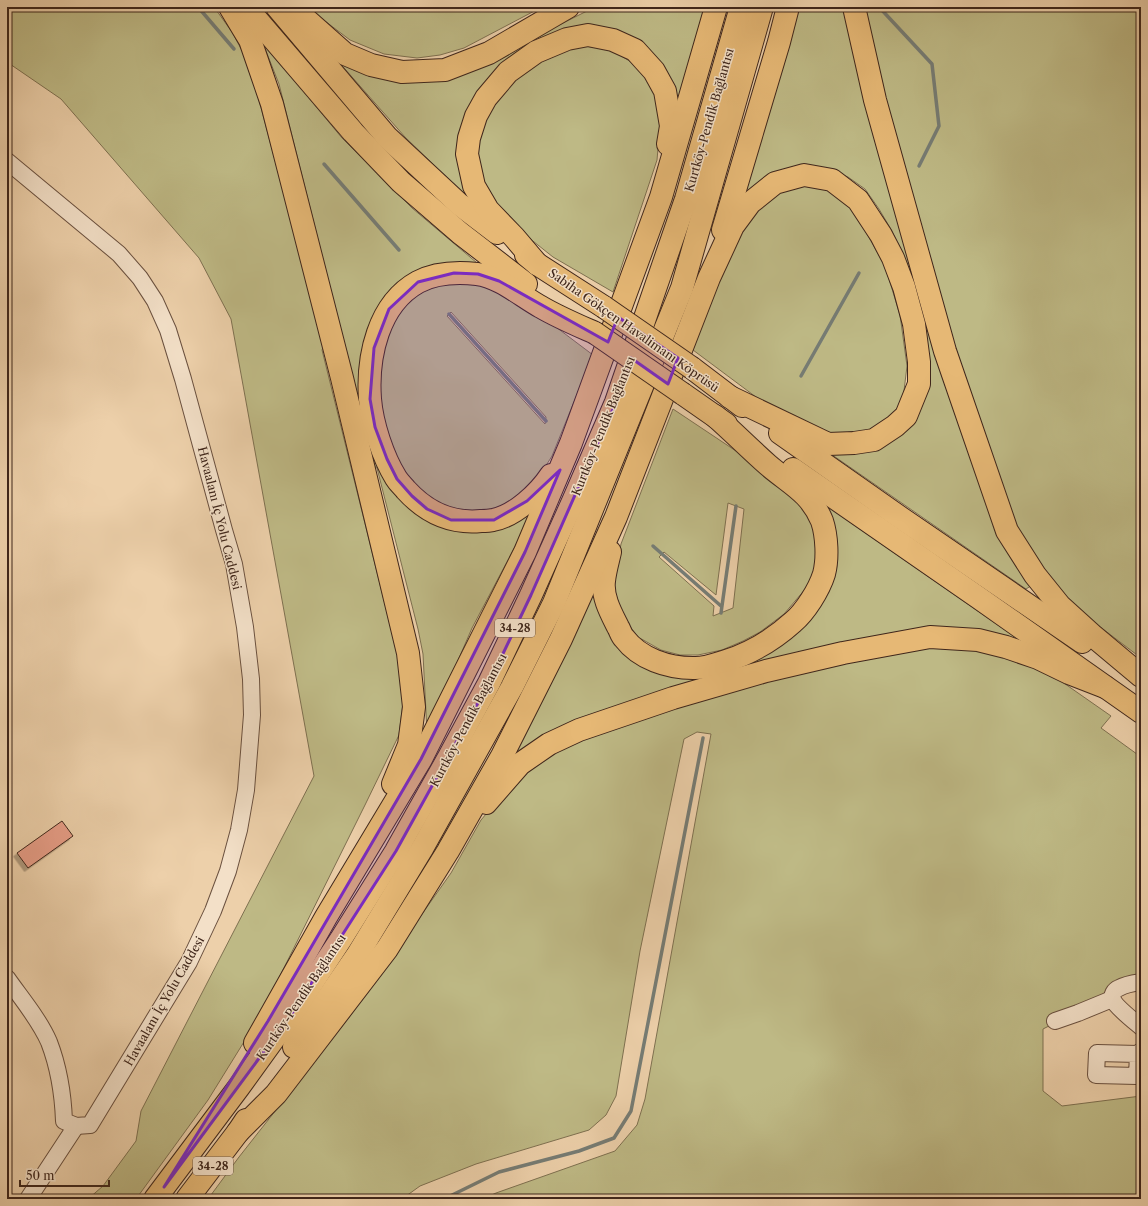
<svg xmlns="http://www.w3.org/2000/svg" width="1148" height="1206" font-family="'Libre Caslon Text',serif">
  <defs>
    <filter id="shadow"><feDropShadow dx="-3.5" dy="3.5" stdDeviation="0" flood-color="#0004"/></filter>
  </defs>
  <rect width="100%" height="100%" fill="#edd0aa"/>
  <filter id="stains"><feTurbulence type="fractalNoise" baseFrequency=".005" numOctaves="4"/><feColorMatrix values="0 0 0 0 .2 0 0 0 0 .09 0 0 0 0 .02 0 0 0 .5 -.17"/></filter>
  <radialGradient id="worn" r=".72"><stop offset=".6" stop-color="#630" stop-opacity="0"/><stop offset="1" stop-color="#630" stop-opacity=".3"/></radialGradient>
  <!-- green -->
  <g fill="#beb985" stroke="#7e7050" fill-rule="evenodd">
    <polygon points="7,7 214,7 232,32 246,58 255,85 324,345 322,350 400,665 403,702 399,735 365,805 260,1016 208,1100 136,1199 88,1199 103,1186 136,1141 141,1111 314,776 231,319 199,258 61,99 7,62"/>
    <polygon points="310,7 542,7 464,48 440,55 417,58 384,54 350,40 317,15"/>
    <polygon points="595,7 708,7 679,110 604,29 481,89 469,199 405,137 337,60 417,81 547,31"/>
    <polygon points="795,7 849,7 869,95 1034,584 1026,589 828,452 914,421 913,281 892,231 879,209 865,189 848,177 833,171 742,197"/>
    <polygon points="862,7 1141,7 1141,658 1074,607 1047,580 1009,515 929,272"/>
    <polygon points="262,41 342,138 412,208 483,268 396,290 365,403 428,519 537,505 472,628 427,732 423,654 418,629 377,468 375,467 279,84"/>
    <polygon points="580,46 609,48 634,64 653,88 661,114 657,160 613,292 553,257 514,226 487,195 476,170 475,135 494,99 516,77 554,52"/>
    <polygon points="802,185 828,190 853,209 885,266 900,315 907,366 903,399 892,416 877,427 863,434 829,437 772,409 693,350 721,270 753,209 775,193"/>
    <path d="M476,280L540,315L593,355L552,456L532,488L502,508L458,513L426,498L400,469L392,452L377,392L385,330L417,289ZM451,312L546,417L545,424L447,316Z"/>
    <path d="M673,409L784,483L814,522L818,553L814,572L807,587L784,614L760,632L743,641L722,650L698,655H680L661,650L638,637L623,617L613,585L621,544ZM728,503L744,509L733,608L713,616L714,606L659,557L664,552L716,595Z"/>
    <polygon points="821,502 1021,641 974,630 589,718 498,775 599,577 598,606 688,679 825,597"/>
    <polygon points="927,646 970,646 1048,672 1111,716 1101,728 1141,757 1141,979 1043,1029 1043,1091 1062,1106 1141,1096 1141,1199 483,1199 496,1193 615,1151 637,1125 645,1099 711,734 697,732 684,739 640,951 616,1096 606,1115 589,1130 476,1164 420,1186 402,1199 208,1199 239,1157 350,1016 451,873 481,820 519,775 549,752 586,735 775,676"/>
  </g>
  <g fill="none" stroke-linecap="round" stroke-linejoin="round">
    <!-- stream -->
    <g stroke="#767c74" stroke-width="3.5">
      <polyline points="198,7 234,49"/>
      <polyline points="879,7 932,64 939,126 919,166"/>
      <polyline points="324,164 399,250"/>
      <polyline points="449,314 546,421"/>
      <polyline points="801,376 859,273"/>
      <polyline points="653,546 721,606"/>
      <polyline points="721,613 736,506"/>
      <polyline points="444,1199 499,1172 579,1151 614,1138 631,1111 703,738"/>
    </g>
  </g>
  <!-- building -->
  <polygon fill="#e89e88" stroke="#3f261b" filter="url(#shadow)" points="62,821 73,836 28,868 17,853"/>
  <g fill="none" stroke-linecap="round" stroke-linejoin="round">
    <defs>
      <g id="minor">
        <path d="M7,161L119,254L140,278L155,301L168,330L183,379L224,530L234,564L245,627L251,679L252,715L246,790L239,830L228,871L213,911L189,962L90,1125L76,1126L64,1121C63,1094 59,1068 49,1042C39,1019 21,998 7,978"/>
        <path d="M1141,982C1134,983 1126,984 1119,988C1114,990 1111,995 1113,1000C1116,1007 1135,1022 1141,1027"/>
        <polyline points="1055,1021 1078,1013 1112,999"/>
        <polyline points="1138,1054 1137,1076 1096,1075 1097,1053 1138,1054 1141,1051"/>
        <polyline points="28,1199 76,1126"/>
      </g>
      <g id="highway">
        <polyline points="230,7 250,40 272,104 342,378 408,653 414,707 409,745 393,784"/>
        <polyline points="246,7 353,132 401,182 460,233 526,284"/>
        <polyline points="277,7 387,137 459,204 497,233"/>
        <polyline points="292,7 345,54 371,65 402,72 445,70 489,53 568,7"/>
        <polyline points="854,7 875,100 945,351 1007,531 1035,575 1060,606 1092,635 1141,676"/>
        <polyline points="723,230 779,42 788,7"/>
        <polyline points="526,255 537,264 604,307"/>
        <polyline points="537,264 514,237 488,210 474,186 467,154 469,138 476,116 486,98 508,72 536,52 567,39 588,35 613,40 635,50 654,71 665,91 671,126 668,144"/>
        <polyline points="692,368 742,406"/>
        <polyline points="683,394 726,424"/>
        <polyline points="780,433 901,518 1082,642"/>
        <polyline points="793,469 979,598 1141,712"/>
        <path d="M551,475C539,493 515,516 493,520C489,521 485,521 481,521C450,524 426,512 406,490C403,486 399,483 396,478C383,457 372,424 370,399C367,357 378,304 418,282C435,273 458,272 477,274C500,277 521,296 541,307C558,317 577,325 595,333"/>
        <path d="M610,552C608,561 605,571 604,581C602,597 611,613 618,627C620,630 621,635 624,638C640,659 668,668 693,668C703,669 716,664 726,661C751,653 773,640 793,622C805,612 819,590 824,574C828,559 827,536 822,521C810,492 790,484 768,465C750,449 733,432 715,416"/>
        <polyline points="486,803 520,764 549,744 579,730 673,698 766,671 843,653 930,637 978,640 1006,647 1038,658 1069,673 1105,687"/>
        <polyline points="255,1043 326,917 421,759 525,552 571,443 661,197 716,7"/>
        <polyline points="294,1047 358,954 423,847 512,687 554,603 682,288 762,7"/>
        <polyline points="238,1132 276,1094 387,949 448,851 502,756 561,639 616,517 709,278 733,226 750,203 775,183 804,175 832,180 858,200 881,235 893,258 904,287 914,324 919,362 919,384 906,416 895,426 874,440 854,443 828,444 730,397"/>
        <polyline points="155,1199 239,1087 291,1015 341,939 396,851 449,757 489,683 531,595 574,499 616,402 686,199 741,7"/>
        <polyline points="187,1199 238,1132 246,1120"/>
      </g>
    </defs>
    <!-- minor casing -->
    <use href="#minor" stroke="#6a503f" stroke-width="18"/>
    <!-- highway casing -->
    <use href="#highway" stroke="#3f261b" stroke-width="24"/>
    <!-- minor -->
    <use href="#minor" stroke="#f3e0c8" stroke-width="16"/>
    <!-- highway -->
    <use href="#highway" stroke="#e6b875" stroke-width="22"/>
    <defs>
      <g id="highway-bridge">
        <polyline points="604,307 692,368"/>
        <polyline points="595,333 683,394"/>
      </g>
    </defs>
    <!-- highway-bridge casing -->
    <use href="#highway-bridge" stroke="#3f261b" stroke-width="24" stroke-linecap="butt"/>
    <!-- highway-bridge -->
    <use href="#highway-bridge" stroke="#e6b875" stroke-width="22"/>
  </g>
  <!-- marked area -->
  <path fill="#7b2cbf" fill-opacity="0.2" stroke="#7b2cbf" stroke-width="3" stroke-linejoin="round" d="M454,273L478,274L499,281L608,342L618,317L678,358L668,384L631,358L616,402L531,595L489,683L396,851L291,1015L164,1187L268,1021L421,759L525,552L560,470L527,501L494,520H451L427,509L412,496L397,479L387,459L375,427L370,399L374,348L389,309L418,282Z"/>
  <g text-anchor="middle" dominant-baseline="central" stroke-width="3" stroke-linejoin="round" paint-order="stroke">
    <!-- shield labels -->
    <g fill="#f3e0c8" stroke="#755e4f" stroke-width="1">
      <rect x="495" y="619" width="40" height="18" rx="3"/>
      <rect x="193" y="1157" width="40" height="18" rx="3"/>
    </g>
    <g font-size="11" font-weight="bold" fill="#3f261b">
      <text x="515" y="628">34-28</text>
      <text x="213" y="1166">34-28</text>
    </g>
    <!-- street labels -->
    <g font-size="12" fill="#3f261b" stroke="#f3e0c8">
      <text transform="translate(709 120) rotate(-74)">Kurtköy-Pendik Bağlantısı</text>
      <text transform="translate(634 330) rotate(35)">Sabiha Gökçen Havalimanı Köprüsü</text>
      <text transform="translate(603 426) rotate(-68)">Kurtköy-Pendik Bağlantısı</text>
      <text transform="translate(220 518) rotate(76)">Havaalanı İç Yolu Caddesi</text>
      <text transform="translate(468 720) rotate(-62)">Kurtköy-Pendik Bağlantısı</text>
      <text transform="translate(301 997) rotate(-56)">Kurtköy-Pendik Bağlantısı</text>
      <text transform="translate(164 1001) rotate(-60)">Havaalanı İç Yolu Caddesi</text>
    </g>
  </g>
  <!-- margin -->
  <rect width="1148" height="1206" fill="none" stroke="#edd0aa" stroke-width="24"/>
  <rect x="8" y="8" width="1132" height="1190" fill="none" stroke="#3f261b" stroke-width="2"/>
  <rect x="12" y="12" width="1124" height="1182" fill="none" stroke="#3f261b"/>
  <!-- scale -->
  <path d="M20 1180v6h89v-6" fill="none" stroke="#3f261b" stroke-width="2"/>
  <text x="26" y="1180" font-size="12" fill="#3f261b" stroke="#f3e0c8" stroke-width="3" paint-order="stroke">50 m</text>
  <rect width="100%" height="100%" filter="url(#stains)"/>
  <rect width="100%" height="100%" fill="url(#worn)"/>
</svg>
